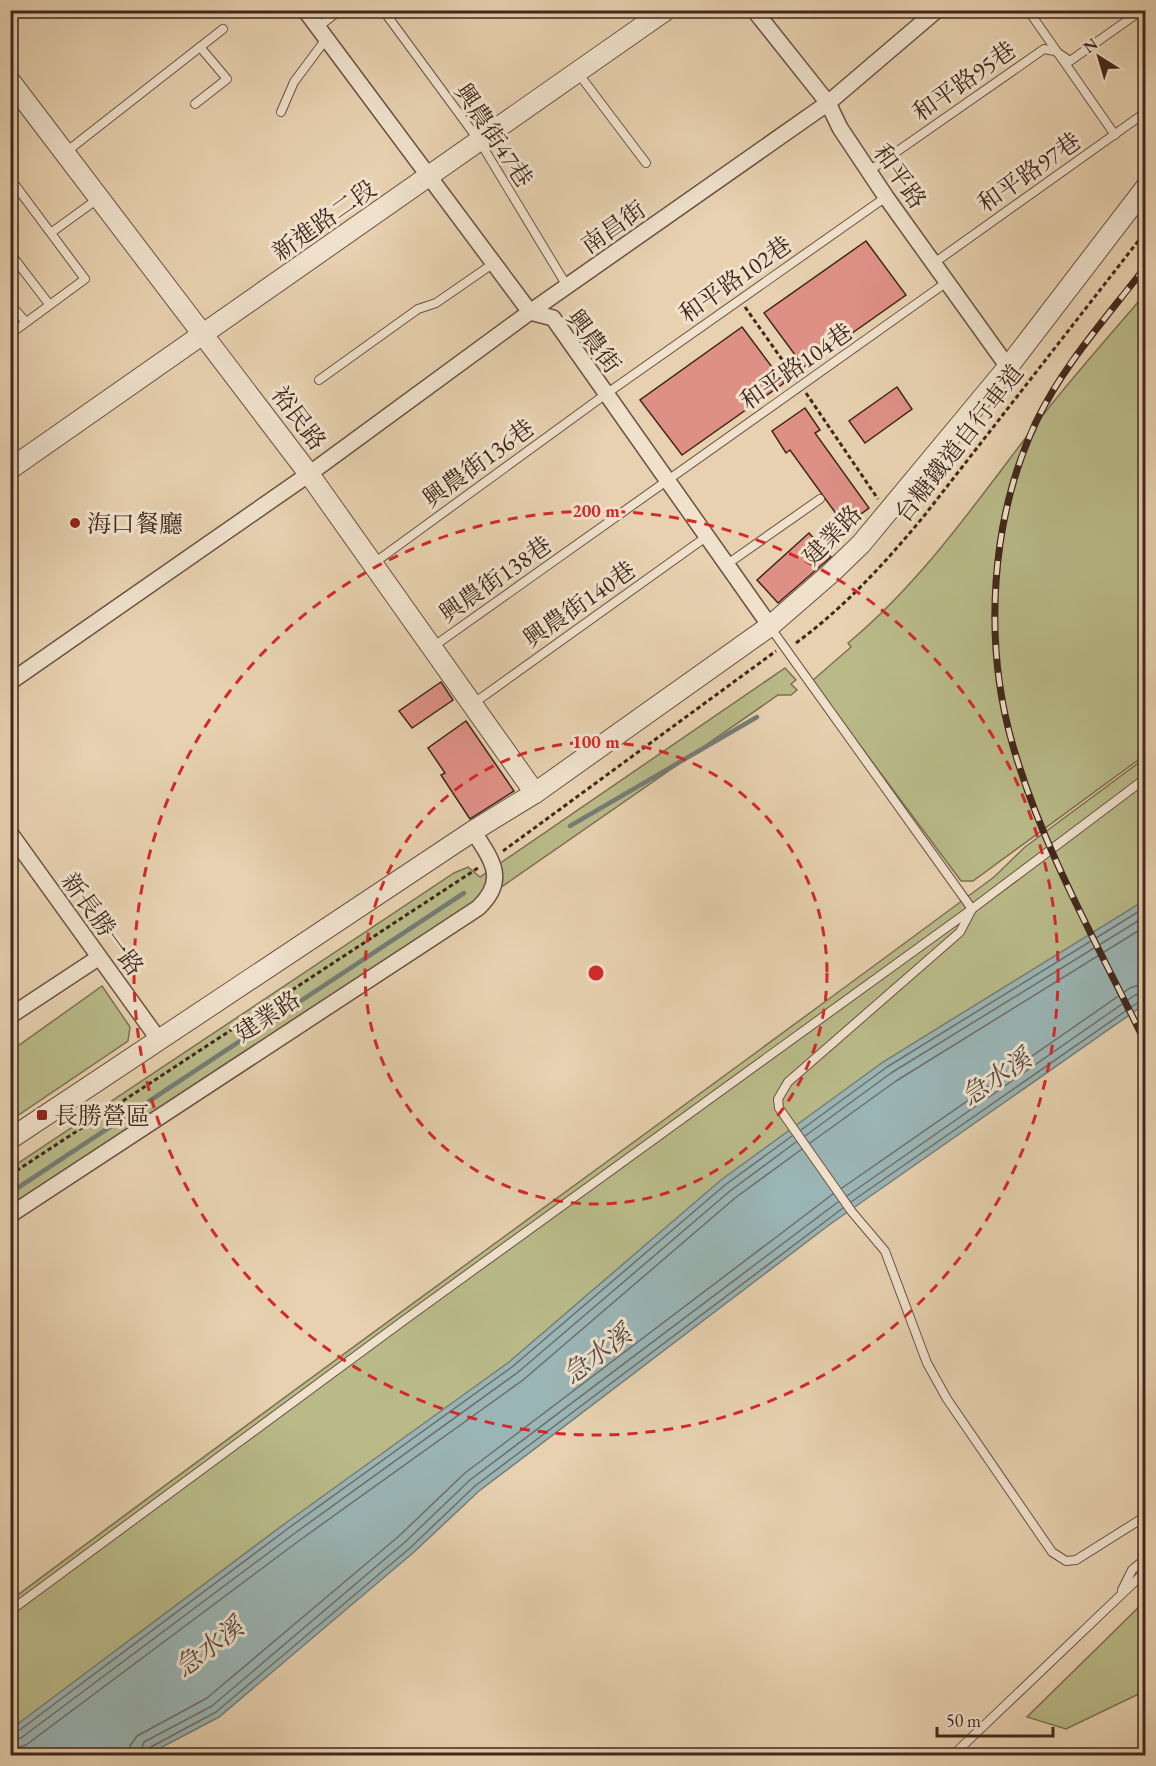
<svg xmlns="http://www.w3.org/2000/svg" width="1156" height="1766" font-family="'EB Garamond','Noto Serif TC',serif">
  <rect width="100%" height="100%" fill="#e7d1b0"/>
  <filter id="stains"><feTurbulence type="fractalNoise" baseFrequency=".00333" numOctaves="4"/><feColorMatrix values="0 0 0 0 .2 0 0 0 0 .09 0 0 0 0 .02 0 0 0 .5 -.17"/></filter>
  <radialGradient id="worn" r=".72"><stop offset=".6" stop-color="#630" stop-opacity="0"/><stop offset="1" stop-color="#630" stop-opacity=".3"/></radialGradient>
  <!-- green -->
  <g fill="#b9ba88" stroke="#7d7052" stroke-width="1.5">
    <path d="M1145,294V755L973,881H961L812,681L851,647L848,643C925,579 982,494 1043,415C1075,374 1111,334 1145,294Z"/>
    <polygon points="785,668 796,680 791,684 797,690 791,695 778,695 474,906 11,1213 11,1168 454,873 468,867 480,877"/>
    <path d="M1145,758V938L187,1615L11,1743V1600C337,1356 667,1120 994,877L1025,847Z"/>
    <polygon points="102,986 130,1027 128,1041 11,1120 11,1051"/>
    <polygon points="1145,1601 1145,1691 1066,1729 1027,1717"/>
  </g>
  <!-- water -->
  <polygon fill="#9ab5b5" stroke="#767c77" stroke-width="1.5" points="1145,900 1145,1004 829,1225 479,1491 414,1552 219,1717 147,1755 11,1756 11,1729 287,1522 509,1362 721,1180 883,1062"/>
  <g fill="none" stroke-linecap="round" stroke-linejoin="round">
    <!-- shore -->
    <g stroke="#6e6e68" stroke-width="1.5">
      <polyline points="801,1130 887,1067 1146,907"/>
      <polyline points="805,1136 891,1073 1146,916"/>
      <polyline points="810,1143 896,1081 1146,926"/>
      <polyline points="842,1188 1130,988 1146,983"/>
      <polyline points="847,1196 1135,995 1146,992"/>
      <polyline points="851,1202 1140,1001 1146,1000"/>
      <polyline points="10,1733 17,1732 290,1527 512,1367 725,1185 792,1136"/>
      <polyline points="10,1741 21,1738 295,1533 517,1373 730,1191 796,1142"/>
      <polyline points="10,1750 26,1745 300,1540 523,1380 735,1198 802,1149"/>
      <polyline points="129,1756 130,1746 137,1736 207,1698 399,1536 465,1473 833,1194"/>
      <polyline points="138,1756 144,1742 212,1706 405,1542 470,1480 838,1202"/>
      <polyline points="145,1756 149,1748 216,1712 410,1548 475,1486 843,1208"/>
    </g>
    <!-- stream -->
    <g stroke="#767c77" stroke-width="4.5">
      <polyline points="570,826 757,717"/>
      <polyline points="10,1193 464,893"/>
    </g>
  </g>
  <!-- building -->
  <g fill="#de9085" stroke="#41271b" stroke-width="1.5">
    <polygon points="866,241 906,295 804,367 764,313"/>
    <polygon points="742,327 784,383 682,455 640,400"/>
    <polygon points="897,387 912,409 865,443 849,421"/>
    <polygon points="805,408 820,430 815,433 869,508 845,526 790,450 786,453 772,431"/>
    <polygon points="809,533 831,557 778,603 757,580"/>
    <polygon points="441,682 453,700 412,728 399,711"/>
    <polygon points="466,721 514,791 470,819 441,775 445,773 428,748"/>
  </g>
  <g fill="none" stroke-linecap="round" stroke-linejoin="round">
    <defs>
      <g id="service">
        <polyline points="383,10 480,142 567,286"/>
        <polyline points="1028,10 1115,135"/>
        <polyline points="318,27 340,10"/>
        <polyline points="578,73 646,163"/>
        <polyline points="195,104 227,79 200,47"/>
        <polyline points="281,112 294,82 326,39"/>
        <polyline points="66,152 223,29"/>
        <polyline points="869,171 1044,49 1055,51 1070,61 1142,10"/>
        <polyline points="10,189 15,185 85,279 13,332"/>
        <polyline points="52,232 99,198"/>
        <polyline points="10,253 49,304"/>
        <polyline points="934,263 1146,112"/>
        <polyline points="10,304 25,321"/>
        <polyline points="319,380 418,309 436,303 494,263"/>
        <polyline points="374,563 606,394 886,197"/>
        <polyline points="726,565 820,499"/>
        <polyline points="770,627 972,909 960,932 788,1082 778,1099 779,1108 852,1212 885,1251 927,1363 947,1399 1052,1552 1066,1561 1076,1560 1146,1516"/>
        <polyline points="434,646 947,282"/>
        <polyline points="474,703 706,537"/>
        <polyline points="1122,1590 1132,1570 1146,1558"/>
        <polyline points="10,1611 403,1321 972,909 1146,778"/>
        <polyline points="952,1756 1146,1571"/>
      </g>
      <g id="minor">
        <polyline points="305,10 530,312 553,318 770,626"/>
        <polyline points="754,10 828,103 840,128 886,197 1008,367"/>
        <polyline points="10,682 309,474 530,312 828,103 937,10"/>
        <polyline points="10,833 159,1040"/>
        <polyline points="10,1016 98,958"/>
        <path d="M10,1215L478,908C508,880 492,860 473,831"/>
      </g>
      <g id="tertiary">
        <polyline points="10,81 309,474 535,793"/>
        <polyline points="10,469 666,10"/>
        <polyline points="10,1139 473,831 535,793 770,626 831,573 861,544 1008,367 1146,187"/>
      </g>
    </defs>
    <!-- service casing -->
    <use href="#service" stroke="#6a5240" stroke-width="10"/>
    <!-- minor casing -->
    <use href="#minor" stroke="#6a5240" stroke-width="18"/>
    <!-- tertiary casing -->
    <use href="#tertiary" stroke="#6a5240" stroke-width="22"/>
    <!-- path -->
    <g stroke="#41271b" stroke-width="3" stroke-dasharray="4.5 3" stroke-linecap="butt">
      <polyline points="745,307 795,378"/>
      <polyline points="806,393 878,499"/>
      <path d="M796,643C845,607 885,563 924,516L1146,231"/>
      <polyline points="503,851 776,651"/>
      <polyline points="10,1175 478,868"/>
    </g>
    <!-- service -->
    <use href="#service" stroke="#efe1cc" stroke-width="8"/>
    <!-- minor -->
    <use href="#minor" stroke="#efe1cc" stroke-width="15"/>
    <!-- tertiary -->
    <use href="#tertiary" stroke="#efe1cc" stroke-width="20"/>
    <defs>
      <path id="rail" d="M1146,266C1108,316 1063,365 1036,422C990,520 983,643 1013,746C1043,850 1099,947 1146,1044"/>
    </defs>
    <!-- rail casing -->
    <use href="#rail" stroke="#41271b" stroke-width="7"/>
    <!-- rail -->
    <use href="#rail" stroke="#efe1cc" stroke-width="4.5" stroke-dasharray="14" stroke-linecap="butt"/>
  </g>
  <!-- distance rings -->
  <g fill="none" stroke="#d62828" stroke-width="3" stroke-dasharray="10 8">
    <circle cx="596" cy="973" r="231"/>
    <circle cx="596" cy="973" r="462"/>
  </g>
  <!-- markers -->
  <g fill="#8f2418" stroke="#efe1cc" stroke-width="2">
    <circle cx="75" cy="523" r="6"/>
    <rect x="36" y="1109" width="12" height="12" rx="3"/>
  </g>
  <g text-anchor="middle" dominant-baseline="central" stroke-width="6" stroke-linejoin="round" paint-order="stroke">
    <!-- street labels -->
    <g font-size="24" fill="#41271b" stroke="#efe1cc">
      <text transform="translate(964 81) rotate(-35)">和平路95巷</text>
      <text transform="translate(494 135) rotate(56)">興農街47巷</text>
      <text transform="translate(1029 172) rotate(-35)">和平路97巷</text>
      <text transform="translate(900 176) rotate(55)">和平路</text>
      <text transform="translate(324 220) rotate(-35)">新進路二段</text>
      <text transform="translate(613 227) rotate(-35)">南昌街</text>
      <text transform="translate(735 279) rotate(-35)">和平路102巷</text>
      <text transform="translate(594 341) rotate(53)">興農街</text>
      <text transform="translate(796 366) rotate(-35)">和平路104巷</text>
      <text transform="translate(299 418) rotate(53)">裕民路</text>
      <text transform="translate(959 443) rotate(-52)">台糖鐵道自行車道</text>
      <text transform="translate(478 463) rotate(-36)">興農街136巷</text>
      <text transform="translate(832 535) rotate(-46)">建業路</text>
      <text transform="translate(495 579) rotate(-35)">興農街138巷</text>
      <text transform="translate(579 604) rotate(-35)">興農街140巷</text>
      <text transform="translate(103 924) rotate(54)">新長勝一路</text>
      <text transform="translate(267 1016) rotate(-33)">建業路</text>
    </g>
    <!-- poi labels -->
    <g font-size="24" fill="#41271b" stroke="#efe1cc" text-anchor="start">
      <text x="87" y="523">海口餐廳</text>
      <text x="54" y="1115">長勝營區</text>
    </g>
    <!-- water labels -->
    <g font-size="26" font-style="italic" fill="#574a42" stroke="#efe1cc">
      <text transform="translate(996 1077) rotate(-34)">急水溪</text>
      <text transform="translate(597 1354) rotate(-37)">急水溪</text>
      <text transform="translate(209 1647) rotate(-37)">急水溪</text>
    </g>
  </g>
  <circle cx="596" cy="973" r="9" fill="#d62828" stroke="#efe1cc" stroke-width="3"/>
  <g font-size="18" text-anchor="middle" font-weight="bold" fill="#d62828" stroke="#efe1cc" stroke-width="6" stroke-linejoin="round" paint-order="stroke">
    <text x="596" y="517">200 m</text>
    <text x="596" y="748">100 m</text>
  </g>
  <!-- margin -->
  <rect width="1156" height="1766" fill="none" stroke="#e7d1b0" stroke-width="36"/>
  <rect x="12" y="12" width="1132" height="1742" fill="none" stroke="#41271b" stroke-width="3"/>
  <rect x="18" y="18" width="1120" height="1730" fill="none" stroke="#41271b" stroke-width="1.5"/>
  <!-- north arrow -->
  <g transform="translate(1099 57) rotate(323)" stroke="#efe1cc" stroke-width="4.5" paint-order="stroke">
  <path d="M0-4.5L10 22L0 15L-10 22Z" fill="#41271b"/>
  <text y="-9" font-size="16" font-weight="bold" text-anchor="middle" fill="#41271b">N</text>
  </g>
  <!-- scale -->
  <path d="M937 1727v9h116v-9" fill="none" stroke="#41271b" stroke-width="3"/>
  <text x="946" y="1727" font-size="18" fill="#41271b" stroke="#efe1cc" stroke-width="4.5" paint-order="stroke">50 m</text>
  <rect width="100%" height="100%" filter="url(#stains)"/>
  <rect width="100%" height="100%" fill="url(#worn)"/>
</svg>
